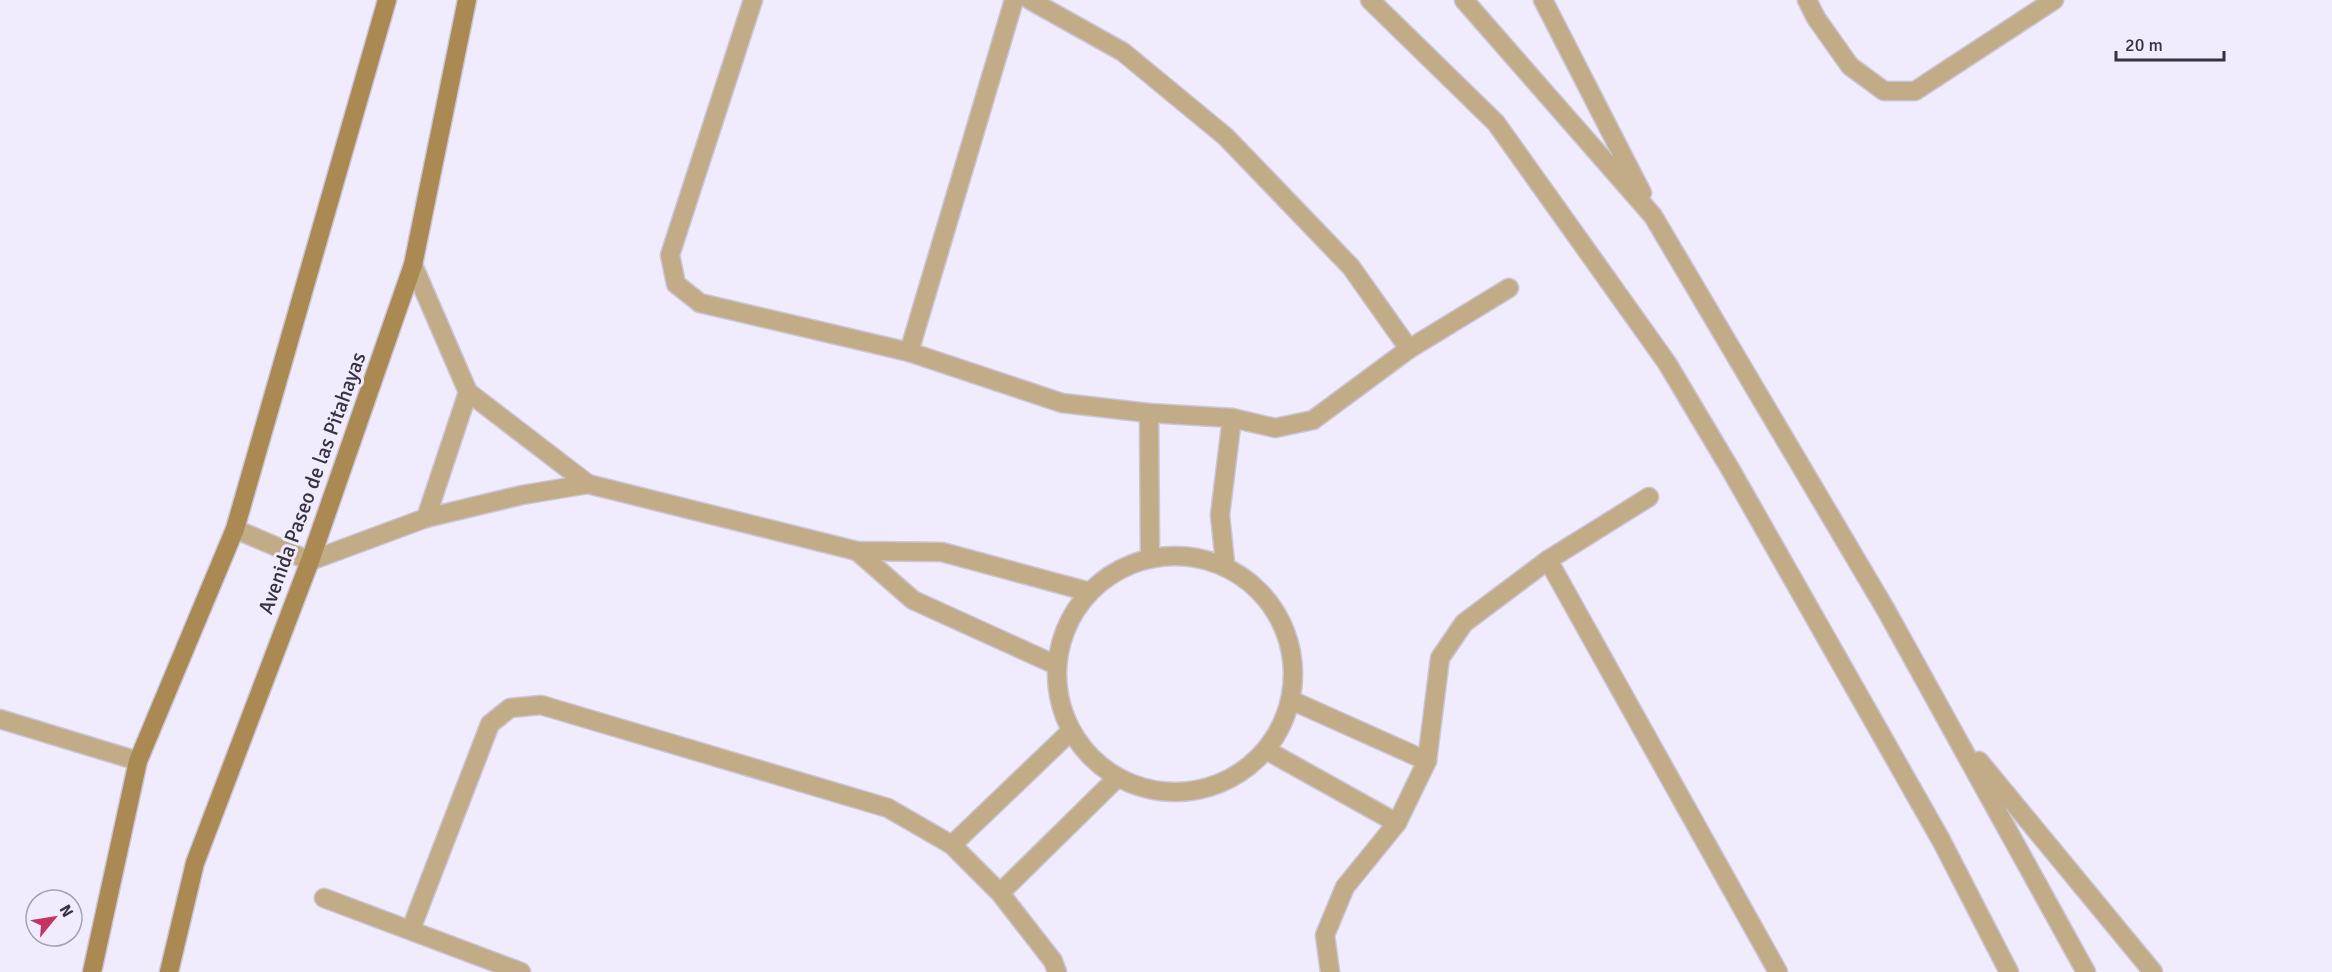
<svg xmlns="http://www.w3.org/2000/svg" width="2332" height="972" font-family="Signika,sans-serif">
  <rect width="100%" height="100%" fill="#f0ebfd"/>
  <g fill="none" stroke-linecap="round" stroke-linejoin="round">
    <defs>
      <g id="street">
        <polyline points="753,0 670,255 676,284 700,303 909,352 1062,403 1149,413 1232,418 1275,428 1313,420 1409,349 1509,288"/>
        <polyline points="1030,0 1123,52 1226,137 1351,267 1409,349"/>
        <polyline points="1370,0 1496,123 1667,363 1732,472 1941,840 2009,972"/>
        <polyline points="1464,0 1653,216 1886,610 2086,972"/>
        <polyline points="1543,0 1642,193"/>
        <polyline points="1807,0 1816,18 1850,66 1884,91 1915,91 2054,0"/>
        <polyline points="413,265 468,392 588,484"/>
        <polyline points="909,352 1014,0"/>
        <polyline points="1149,413 1150,554"/>
        <polyline points="426,518 468,392"/>
        <polyline points="235,529 310,561 426,518 522,495 588,484 857,551 942,552 1086,591"/>
        <polyline points="857,551 913,600 1056,665"/>
        <circle cx="1175" cy="674" r="118"/>
        <polyline points="1548,560 1778,972"/>
        <polyline points="1225,563 1220,515 1232,418"/>
        <polyline points="1293,701 1427,761"/>
        <polyline points="0,719 138,761"/>
        <polyline points="1268,751 1397,823"/>
        <polyline points="1979,761 2153,972"/>
        <polyline points="952,845 1071,731"/>
        <polyline points="1000,893 1117,778"/>
        <polyline points="324,898 521,972"/>
        <polyline points="411,929 490,724 510,708 541,705 888,808 952,845 1000,893 1053,961 1057,972"/>
        <polyline points="1330,972 1325,935 1345,887 1397,823 1427,761 1440,658 1464,623 1548,560 1649,497"/>
      </g>
      <g id="secondary">
        <polyline points="92,972 138,761 235,529 387,0"/>
        <polyline points="169,972 195,863 310,561 413,265 467,0"/>
      </g>
    </defs>
    <!-- street casing -->
    <use href="#street" stroke="#cbc6d7" stroke-width="21"/>
    <!-- secondary casing -->
    <use href="#secondary" stroke="#cbc6d7" stroke-width="21"/>
    <!-- street -->
    <use href="#street" stroke="#c2ab87" stroke-width="18"/>
    <!-- secondary -->
    <use href="#secondary" stroke="#ab8952" stroke-width="18"/>
  </g>
  <g text-anchor="middle" dominant-baseline="central" stroke-width="6" stroke-linejoin="round" paint-order="stroke">
    <!-- street labels -->
    <g font-size="21" fill="#36333f" stroke="#f0ebfd">
      <text transform="translate(312 483) rotate(-70)">Avenida Paseo de las Pitahayas</text>
    </g>
  </g>
  <!-- north arrow -->
  <g transform="translate(54 918) rotate(60)"><circle r="28" fill="#f0ebfd" stroke="#a6a1b1" stroke-width="1.5"/>
  <path d="M0-4.5L10 22L0 15L-10 22Z" fill="#c43661"/>
  <text y="-9" font-size="16" font-weight="bold" text-anchor="middle" fill="#36333f">N</text>
  </g>
  <!-- scale -->
  <path d="M2116 51v9h108v-9" fill="none" stroke="#36333f" stroke-width="3"/>
  <text x="2125" y="51" font-size="18" fill="#36333f" stroke="#f0ebfd" stroke-width="4.5" paint-order="stroke">20 m</text>
</svg>
